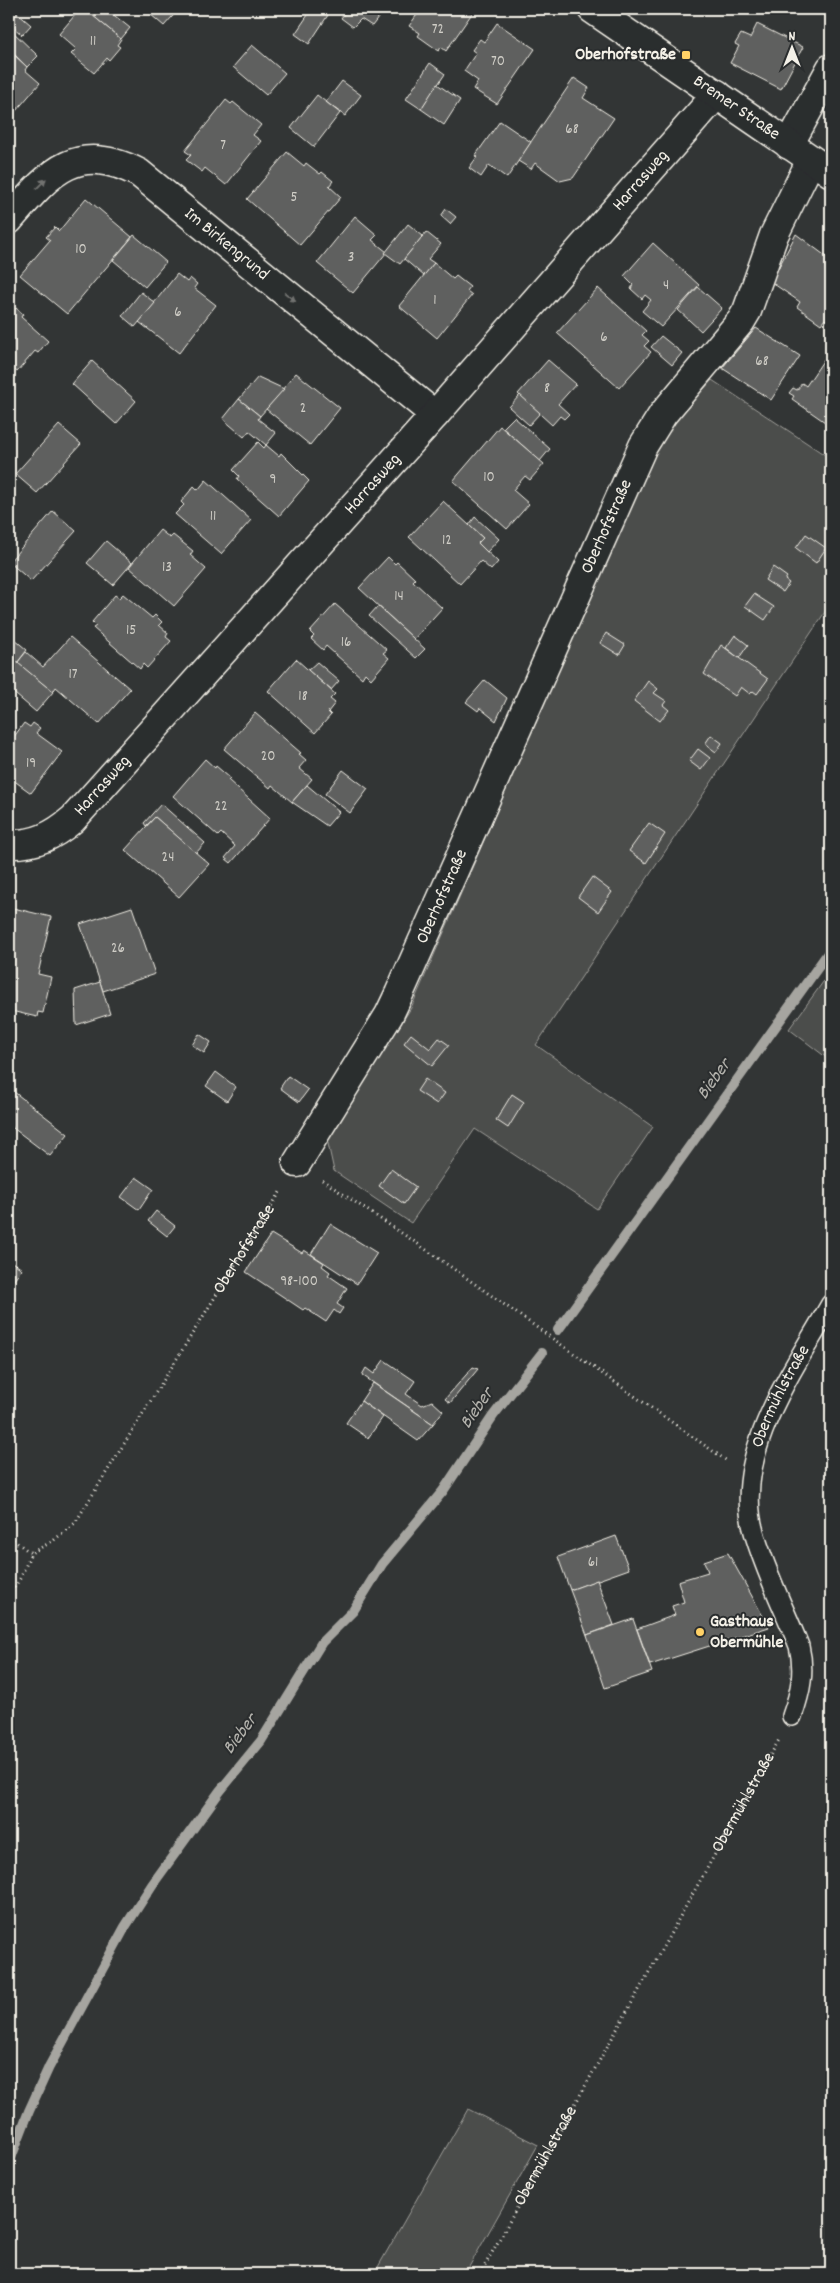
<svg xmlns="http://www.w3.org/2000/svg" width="840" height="2283" font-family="Dekko,sans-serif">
  <rect width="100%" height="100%" fill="#323535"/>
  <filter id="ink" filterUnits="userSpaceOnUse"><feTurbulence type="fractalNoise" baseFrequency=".02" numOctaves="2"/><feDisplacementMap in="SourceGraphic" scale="10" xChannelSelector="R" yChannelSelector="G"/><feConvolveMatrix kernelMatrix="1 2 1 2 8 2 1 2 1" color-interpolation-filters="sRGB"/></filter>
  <g filter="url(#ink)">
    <!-- green -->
    <g fill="#4b4d4c" stroke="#a09f9a">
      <polygon points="712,380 831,459 831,603 536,1045 653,1127 597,1209 475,1129 411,1223 334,1171 327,1139 411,1008 655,448 671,425"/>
      <polygon points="831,971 831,1061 789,1029"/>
      <polygon points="468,2109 538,2145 465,2274 374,2274"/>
    </g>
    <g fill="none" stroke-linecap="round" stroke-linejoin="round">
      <!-- stream -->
      <g stroke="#a6a5a0" stroke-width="10">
        <polyline points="558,1330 831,949"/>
        <polyline points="9,2163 29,2111 49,2067 125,1927 152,1885 220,1791 261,1741 322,1642 353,1611 382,1564 443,1491 493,1416 542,1353"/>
      </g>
    </g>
    <!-- building -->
    <g fill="#5f605f" stroke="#f4f1e8">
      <polygon points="80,9 85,9 121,39 117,45 120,47 109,60 107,58 94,73 71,54 76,49 59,34"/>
      <polygon points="85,9 112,9 110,12 130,28 121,39"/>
      <polygon points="149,9 179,9 164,26 150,14 152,11"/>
      <polygon points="312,9 319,9 328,15 309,44 295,34"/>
      <polygon points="345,9 385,9 372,26 361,19 353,27 341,18 347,10"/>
      <polygon points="421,9 475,9 446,51 441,47 439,51 418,36 420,33 409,26"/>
      <polygon points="16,12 31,25 22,35 9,23"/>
      <polygon points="497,23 535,49 497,104 473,89 478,81 464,71 476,53 472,50 480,39 484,42"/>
      <polygon points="757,24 803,47 781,89 730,63 739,46 735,44 741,34 750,38"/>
      <polygon points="9,28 38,56 27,67 9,49"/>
      <polygon points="252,45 285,73 266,95 233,67"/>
      <polygon points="13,54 27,67 25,70 40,83 9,119 9,59"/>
      <polygon points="430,63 445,74 421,109 406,99"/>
      <polygon points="574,78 589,88 583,98 614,118 573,178 560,181 535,163 531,169 518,161"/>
      <polygon points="342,81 361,95 345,116 326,102"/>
      <polygon points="437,84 460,100 444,125 421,109"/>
      <polygon points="317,95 340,113 314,147 291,128"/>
      <polygon points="226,100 231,104 233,102 261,125 253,135 261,141 226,185 205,168 202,172 186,160 191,155 185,151"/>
      <polygon points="500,121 531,142 507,178 489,165 481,177 469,168 477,157 475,156"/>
      <polygon points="287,152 304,166 306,163 320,174 322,172 333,181 329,186 341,197 300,245 247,199"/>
      <polygon points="86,198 132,237 67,314 20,275 50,240 46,237 55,227 59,231"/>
      <polygon points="446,209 456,217 450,224 441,216"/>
      <polygon points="355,216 377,235 372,240 387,252 353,293 317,263"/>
      <polygon points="408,224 423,236 400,264 385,253"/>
      <polygon points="426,232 441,244 428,259 434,263 424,276 404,259"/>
      <polygon points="796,234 831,260 825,267 831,271 831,324 825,319 821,324 797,307 800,302 771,282"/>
      <polygon points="134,235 166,262 145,287 113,260"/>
      <polygon points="653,243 699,285 661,327 642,311 651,300 645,295 642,299 631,289 633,285 624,276"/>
      <polygon points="434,263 453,279 456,276 470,287 467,291 472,295 437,338 399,306"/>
      <polygon points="177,274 187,282 190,278 197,284 194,288 216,305 179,353 139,322"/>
      <polygon points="698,287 722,308 701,331 678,310"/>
      <polygon points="598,288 646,331 642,335 649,341 644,346 651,352 619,388 557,333"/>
      <polygon points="141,292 155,303 135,327 122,316"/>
      <polygon points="9,306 14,310 16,308 23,314 21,317 48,341 38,353 35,351 17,372 9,365"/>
      <polygon points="756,328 800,356 771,400 722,368"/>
      <polygon points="661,336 682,353 672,365 651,347"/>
      <polygon points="831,349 831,413 825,422 792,399 794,396 789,393 793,388 797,390 802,383 806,386"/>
      <polygon points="548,360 576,384 558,404 569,414 564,419 560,416 552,425 518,394"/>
      <polygon points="92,361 136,401 116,424 72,384"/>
      <polygon points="296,373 340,408 310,445 266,409"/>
      <polygon points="258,377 284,389 260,416 239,399"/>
      <polygon points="520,395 540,413 529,425 509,407"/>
      <polygon points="239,399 260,416 258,419 276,433 266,445 249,431 244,437 223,419"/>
      <polygon points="514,417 550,449 540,461 503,428"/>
      <polygon points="59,425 81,444 37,493 15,474"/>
      <polygon points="500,426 544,464 530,480 525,476 513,490 529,504 507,529 453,481"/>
      <polygon points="258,442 264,448 266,445 279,456 281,453 309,481 279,516 237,479 239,476 233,470"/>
      <polygon points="206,480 251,520 221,554 175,514 184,505 181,502 194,486 198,490"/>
      <polygon points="443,501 483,538 478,543 498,562 491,570 481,561 460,584 409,537"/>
      <polygon points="53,511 76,531 31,581 9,562"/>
      <polygon points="475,517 499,539 487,552 478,543 483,538 469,525"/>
      <polygon points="160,530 170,538 173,535 193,551 190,555 206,569 174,606 129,567"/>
      <polygon points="806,534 826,548 816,563 796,548"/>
      <polygon points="106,541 132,563 113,585 87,563"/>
      <polygon points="388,557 395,564 397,562 415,579 413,581 442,608 414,639 359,588"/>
      <polygon points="773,567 787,577 785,580 789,583 783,592 765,580"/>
      <polygon points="123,594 152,618 155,615 162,622 159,625 168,633 166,637 171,641 147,668 143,664 140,669 93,628 96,626 92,622 115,595 119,598"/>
      <polygon points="754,594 774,607 765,620 745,606"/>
      <polygon points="335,604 387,650 383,653 389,658 371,679 365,673 362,678 326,646 323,650 311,639 314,636 310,632"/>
      <polygon points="378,606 425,649 416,658 369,616"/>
      <polygon points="606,633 625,645 619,655 600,643"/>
      <polygon points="735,635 748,645 739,658 726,648"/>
      <polygon points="70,637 130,689 99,724 56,687 53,692 17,663 26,652 43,667"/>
      <polygon points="14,639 27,650 17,663 9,655 9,645"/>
      <polygon points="721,645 768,679 757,694 753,691 750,694 741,687 735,696 704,674"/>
      <polygon points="12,658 53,692 36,712 9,689 9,662"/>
      <polygon points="296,659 335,694 330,699 335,703 328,712 331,715 315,733 268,691"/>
      <polygon points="317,662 339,681 331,690 308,670"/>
      <polygon points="485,680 507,698 496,721 480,708 478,711 466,702"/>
      <polygon points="648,681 658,689 654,693 666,701 663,705 669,710 660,721 634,701"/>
      <polygon points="255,713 301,753 299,754 306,760 299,768 312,779 292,802 272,785 270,788 224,749"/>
      <polygon points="24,723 30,727 33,723 40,728 36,733 62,752 31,793 9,777 9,735 13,738"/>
      <polygon points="711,735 722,743 716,752 705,744"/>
      <polygon points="698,749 710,758 701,770 689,761"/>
      <polygon points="205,759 215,768 216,766 230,778 228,780 270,818 231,863 225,858 235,846 221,833 218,836 173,796"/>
      <polygon points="343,770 368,789 350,813 325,794"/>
      <polygon points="307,785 339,812 327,826 292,802"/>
      <polygon points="161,804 205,843 196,853 155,817 146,826 144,823"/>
      <polygon points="155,817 209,864 179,897 125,850"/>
      <polygon points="649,823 665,834 646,863 629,851"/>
      <polygon points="592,877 612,892 598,912 578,897"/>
      <polygon points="9,907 51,917 38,974 51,977 43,1013 38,1012 37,1017 11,1011 12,1004 9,1004"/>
      <polygon points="132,907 155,974 103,991 80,924"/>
      <polygon points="100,982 110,1014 76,1025 75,990"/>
      <polygon points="199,1034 211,1042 204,1053 192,1045"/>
      <polygon points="411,1034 430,1049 439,1038 449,1045 432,1066 404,1043"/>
      <polygon points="216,1072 236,1087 227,1101 206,1086"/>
      <polygon points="288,1076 308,1090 299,1102 280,1088"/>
      <polygon points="425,1079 445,1093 437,1104 417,1091"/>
      <polygon points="9,1088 68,1134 50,1156 9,1125"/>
      <polygon points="512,1094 524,1102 508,1128 496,1120"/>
      <polygon points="391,1169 416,1187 404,1204 379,1186"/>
      <polygon points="136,1177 153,1189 139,1210 121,1197"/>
      <polygon points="156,1211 175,1226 167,1236 148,1221"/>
      <polygon points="330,1224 377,1253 357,1284 311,1254"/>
      <polygon points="271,1234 302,1253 304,1250 324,1263 322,1266 330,1272 328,1275 347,1288 337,1304 343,1308 339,1314 334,1310 326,1322 305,1308 303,1310 246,1272"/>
      <polygon points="9,1260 22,1269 12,1283 9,1281"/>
      <polygon points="384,1360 415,1381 406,1394 422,1405 432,1401 443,1411 433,1424 362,1375 366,1368 374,1374"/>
      <polygon points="473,1367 478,1369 450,1403 445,1399"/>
      <polygon points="373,1383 433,1424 418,1441 361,1401"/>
      <polygon points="361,1401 383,1417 368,1438 346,1423"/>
      <polygon points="616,1536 629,1569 570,1590 558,1557"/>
      <polygon points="728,1553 769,1627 650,1665 637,1629 675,1615 672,1606 684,1602 678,1581 708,1572 704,1561"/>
      <polygon points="597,1580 614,1625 587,1635 570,1590"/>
      <polygon points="633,1619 652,1672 605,1688 587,1635"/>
    </g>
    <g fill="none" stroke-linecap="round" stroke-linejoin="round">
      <defs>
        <g id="lane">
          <path id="s3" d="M792,1716C801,1691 805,1671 799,1646C784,1608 765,1571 754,1532C731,1455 795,1368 831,1304"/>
        </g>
        <g id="street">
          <polyline points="789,145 831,68"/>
          <path id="s4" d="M9,220C49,174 74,140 139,173L435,415"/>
          <path id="s5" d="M9,844C35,845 53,836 73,819L435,415L717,94"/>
          <path id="s6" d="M297,1163L389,1015L399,994L643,446L663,414L741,321L747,311L774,235L811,160"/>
        </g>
        <g id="secondary">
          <path id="s7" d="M592,9L831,173"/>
        </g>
      </defs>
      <!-- lane casing -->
      <use href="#lane" stroke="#f4f1e8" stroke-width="22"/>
      <!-- street casing -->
      <use href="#street" stroke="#f4f1e8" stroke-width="31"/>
      <!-- secondary casing -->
      <use href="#secondary" stroke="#f4f1e8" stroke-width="31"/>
      <!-- path -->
      <g stroke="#f4f1e8" stroke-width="3" stroke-dasharray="1 4" stroke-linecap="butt">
        <polyline points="322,1180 418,1244 727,1461"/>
        <polyline points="9,1537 31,1553"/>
        <path id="s1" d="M9,1596L21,1577L31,1553L53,1541L75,1523L282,1189"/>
        <path id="s2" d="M480,2274L780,1738"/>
      </g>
      <!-- lane -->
      <use href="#lane" stroke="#2a2d2e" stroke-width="19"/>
      <!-- street -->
      <use href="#street" stroke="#2a2d2e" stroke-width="28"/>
      <!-- secondary -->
      <use href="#secondary" stroke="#2a2d2e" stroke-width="28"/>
    </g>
    <!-- one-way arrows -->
    <defs><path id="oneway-solid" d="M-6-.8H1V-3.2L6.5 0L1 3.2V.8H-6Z" transform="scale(1.25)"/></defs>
    <g fill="#71726f">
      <use href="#oneway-solid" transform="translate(41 184) rotate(-45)"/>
      <use href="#oneway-solid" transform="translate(290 297) rotate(39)"/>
    </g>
  </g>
  <!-- markers -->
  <g fill="#ffd166" stroke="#2a2d2e" stroke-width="2">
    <rect x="681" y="50" width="10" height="10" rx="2.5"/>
    <circle cx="700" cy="1632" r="5"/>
  </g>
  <g text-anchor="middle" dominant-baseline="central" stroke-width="4" stroke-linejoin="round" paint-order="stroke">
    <!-- number labels -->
    <g font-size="15" fill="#cfcdc6">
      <text x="438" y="30">72</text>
      <text x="93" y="42">11</text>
      <text x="498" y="62">70</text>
      <text x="572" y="130">68</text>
      <text x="223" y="146">7</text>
      <text x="294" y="198">5</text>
      <text x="81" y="250">10</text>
      <text x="351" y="258">3</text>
      <text x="666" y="286">4</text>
      <text x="435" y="301">1</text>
      <text x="178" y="313">6</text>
      <text x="604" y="338">6</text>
      <text x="762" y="362">68</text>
      <text x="547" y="389">8</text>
      <text x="303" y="409">2</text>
      <text x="489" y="478">10</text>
      <text x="273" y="480">9</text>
      <text x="213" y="517">11</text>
      <text x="447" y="541">12</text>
      <text x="167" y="568">13</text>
      <text x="399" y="597">14</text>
      <text x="131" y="631">15</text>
      <text x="346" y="643">16</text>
      <text x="73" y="675">17</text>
      <text x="303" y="697">18</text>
      <text x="268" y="757">20</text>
      <text x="31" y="764">19</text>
      <text x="221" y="807">22</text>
      <text x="168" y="858">24</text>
      <text x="118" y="949">26</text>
      <text x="299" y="1282">98-100</text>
      <text x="593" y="1563">61</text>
    </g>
    <!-- poi labels -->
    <g font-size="18" font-weight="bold" fill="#f4f1e8" stroke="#2a2d2e" text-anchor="end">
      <text x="676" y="55">Oberhofstraße</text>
      <text x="710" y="1622" text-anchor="start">Gasthaus<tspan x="710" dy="21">Obermühle</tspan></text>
    </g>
    <!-- street labels -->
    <g font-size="18" fill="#f4f1e8" stroke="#2a2d2e">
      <text stroke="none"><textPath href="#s7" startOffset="175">Bremer Straße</textPath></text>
      <text stroke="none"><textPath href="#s5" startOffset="925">Harrasweg</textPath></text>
      <text stroke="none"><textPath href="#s4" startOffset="268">Im Birkengrund</textPath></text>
      <text stroke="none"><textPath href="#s5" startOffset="520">Harrasweg</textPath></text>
      <text stroke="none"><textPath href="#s6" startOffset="709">Oberhofstraße</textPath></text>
      <text stroke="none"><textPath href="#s5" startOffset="115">Harrasweg</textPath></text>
      <text stroke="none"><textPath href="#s6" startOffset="304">Oberhofstraße</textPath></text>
      <text stroke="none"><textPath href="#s1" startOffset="424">Oberhofstraße</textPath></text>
      <text stroke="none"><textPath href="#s3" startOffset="336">Obermühlstraße</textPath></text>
      <text stroke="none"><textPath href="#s2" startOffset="540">Obermühlstraße</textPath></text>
      <text stroke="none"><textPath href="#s2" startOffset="135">Obermühlstraße</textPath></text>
    </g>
    <!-- water labels -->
    <g font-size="19" font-style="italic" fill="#b3b2ac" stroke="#2a2d2e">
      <text transform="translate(715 1080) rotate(-54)">Bieber</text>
      <text transform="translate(478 1409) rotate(-55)">Bieber</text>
      <text transform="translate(241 1735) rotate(-53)">Bieber</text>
    </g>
  </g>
  <!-- margin -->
  <rect width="840" height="2283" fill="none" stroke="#2a2d2e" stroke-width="30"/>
  <rect x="15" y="15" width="810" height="2253" fill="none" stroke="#f4f1e8" stroke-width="2" filter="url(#ink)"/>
  <!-- north arrow -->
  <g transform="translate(792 48)" stroke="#2a2d2e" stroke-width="4" paint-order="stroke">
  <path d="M0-4L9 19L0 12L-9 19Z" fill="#f4f1e8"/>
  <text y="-8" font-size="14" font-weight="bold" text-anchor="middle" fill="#f4f1e8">N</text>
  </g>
</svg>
